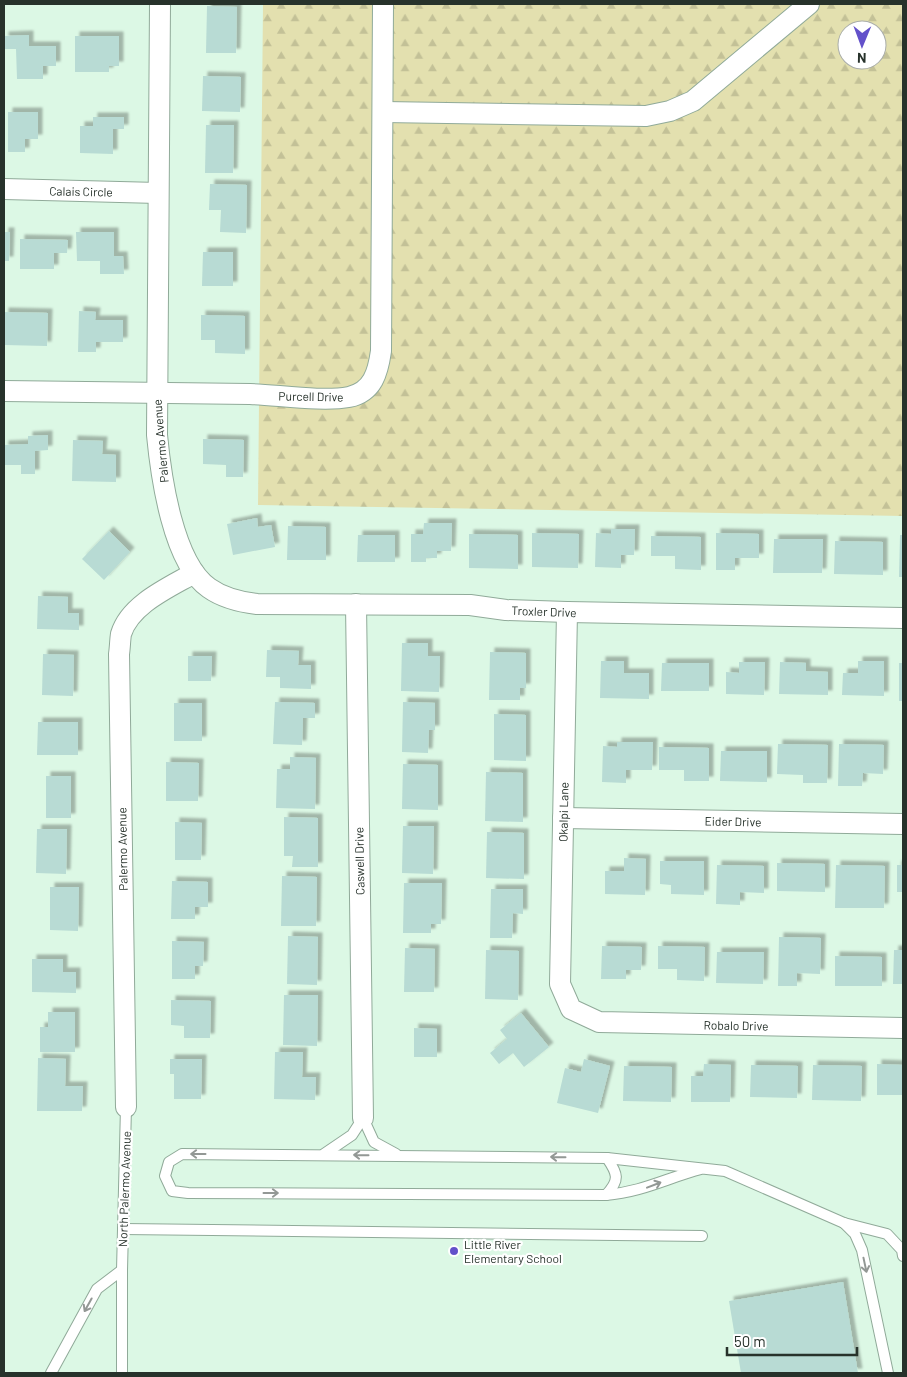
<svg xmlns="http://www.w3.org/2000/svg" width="907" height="1377" font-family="Barlow,sans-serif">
  <defs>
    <pattern id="forest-firs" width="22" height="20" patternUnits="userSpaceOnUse" patternTransform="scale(1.25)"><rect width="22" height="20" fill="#e3e0af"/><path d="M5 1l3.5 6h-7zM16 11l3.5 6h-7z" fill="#c3c197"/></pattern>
    <filter id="shadow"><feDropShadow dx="4.5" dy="-4.5" stdDeviation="1" flood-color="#0004"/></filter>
  </defs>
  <rect width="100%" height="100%" fill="#dcf8e5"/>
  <!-- forest -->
  <path fill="url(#forest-firs)" fill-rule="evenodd" d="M263,4H903V516L258,505ZM847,30H877V60H847Z"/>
  <!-- building -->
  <g fill="#b8dbd4" filter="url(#shadow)">
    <polygon points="207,6 237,7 236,53 206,53"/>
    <polygon points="29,35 29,46 56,46 56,66 43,66 43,79 17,79 16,49 5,49 4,36"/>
    <polygon points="75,36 119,36 119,66 109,66 109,72 75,72"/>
    <polygon points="203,76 241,77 240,112 202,111"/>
    <polygon points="8,112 38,112 38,139 25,139 25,152 8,152"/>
    <polygon points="93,117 124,117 124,129 113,129 113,154 80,153 80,126 93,126"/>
    <polygon points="206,125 234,125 233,173 205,173"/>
    <polygon points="210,184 247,185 246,233 220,232 221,210 209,210"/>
    <polygon points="4,232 10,232 9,261 4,261"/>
    <polygon points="76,232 114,232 114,256 123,256 124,274 100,274 100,261 77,261"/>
    <polygon points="20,239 68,240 67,253 54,253 54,269 20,269"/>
    <polygon points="203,252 233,252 233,286 202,286"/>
    <polygon points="79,311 96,312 95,320 123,320 123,342 96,342 96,352 78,352"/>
    <polygon points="4,312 48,313 47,346 4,345"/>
    <polygon points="201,315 245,316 245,354 215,353 215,340 201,340"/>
    <polygon points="48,435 48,450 35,451 35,474 21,474 21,465 4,465 4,445 28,444 28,436"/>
    <polygon points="203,439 244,440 243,477 226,477 226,465 203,464"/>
    <polygon points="73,440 103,441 102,454 116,455 116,482 72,481"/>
    <polygon points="257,518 258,527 271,525 275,547 233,555 227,524"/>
    <polygon points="424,523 452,523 451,551 437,551 437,558 426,558 426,562 411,562 411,534 423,534"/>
    <polygon points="288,526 326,527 326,560 287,560"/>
    <polygon points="611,529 635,529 634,555 621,555 621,568 595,567 596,533 611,534"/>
    <polygon points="109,531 130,552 104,580 82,559"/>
    <polygon points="532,533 579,534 578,568 532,567"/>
    <polygon points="716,533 759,534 759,558 735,558 735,570 716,570"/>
    <polygon points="469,534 518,535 518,569 469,568"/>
    <polygon points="358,535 395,535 395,562 357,562"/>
    <polygon points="900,535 903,535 903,577 899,577"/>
    <polygon points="651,536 701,537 701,570 675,569 675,556 651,556"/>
    <polygon points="774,539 823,539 822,573 773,573"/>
    <polygon points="835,541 883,542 883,575 834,574"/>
    <polygon points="38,596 68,597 68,613 79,613 79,630 37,629"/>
    <polygon points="402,643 428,643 428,656 440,656 439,692 401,691"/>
    <polygon points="267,650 299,651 298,665 311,665 311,689 280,688 280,677 266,677"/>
    <polygon points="490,652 526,653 526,688 520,688 520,700 489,700"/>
    <polygon points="43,654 74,655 73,696 42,695"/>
    <polygon points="188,656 212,656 211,681 188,681"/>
    <polygon points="601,661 624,661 624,673 649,673 649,699 600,698"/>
    <polygon points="858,661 884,661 884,696 842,695 843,673 858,673"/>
    <polygon points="739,662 765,662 764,695 726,694 726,672 739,673"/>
    <polygon points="780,662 806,663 806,671 828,672 828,695 779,694"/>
    <polygon points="662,663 709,663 709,691 661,691"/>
    <rect x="899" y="663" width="4" height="38"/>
    <polygon points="275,702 315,703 315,718 303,718 302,745 273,744"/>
    <polygon points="403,702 435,703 435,730 429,730 428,753 402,752"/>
    <rect x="174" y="703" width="28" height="38"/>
    <polygon points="494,714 526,715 526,761 494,760"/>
    <polygon points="38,722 78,722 78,755 37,755"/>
    <polygon points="617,742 653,742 652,770 626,770 626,783 602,782 603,746 617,747"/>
    <polygon points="778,744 828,745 827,783 803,783 803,775 777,774"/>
    <polygon points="839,744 884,745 883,774 863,773 862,786 838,786"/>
    <polygon points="659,747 709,748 709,781 684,781 684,770 659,770"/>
    <polygon points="721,751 767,751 767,782 720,781"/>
    <polygon points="290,757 316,758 315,809 276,808 277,769 290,769"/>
    <polygon points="166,762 199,763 198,801 166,801"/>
    <polygon points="403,764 438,765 438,810 402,809"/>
    <polygon points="486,772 523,773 523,822 485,821"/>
    <rect x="46" y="776" width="25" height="42"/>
    <polygon points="284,817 318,818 318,867 292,867 293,856 284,856"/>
    <polygon points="175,822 202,823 201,860 175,860"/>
    <polygon points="403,826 434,826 433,874 402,873"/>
    <polygon points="37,829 67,829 66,874 36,873"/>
    <polygon points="487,832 524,833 524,879 486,878"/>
    <polygon points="624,858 646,859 645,895 605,894 605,871 624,871"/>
    <polygon points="660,861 704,861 704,895 671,894 671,885 660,884"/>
    <polygon points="777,863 825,864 825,892 777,891"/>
    <polygon points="717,865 764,866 764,893 740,892 740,905 716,904"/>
    <polygon points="836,865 885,866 884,908 835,908"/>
    <rect x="897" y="865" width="6" height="27"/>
    <polygon points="282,876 317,877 316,926 281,926"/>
    <polygon points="172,881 208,882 208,907 195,907 195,919 171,919"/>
    <polygon points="404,883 442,883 441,924 431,924 431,933 403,933"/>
    <polygon points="50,887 79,887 78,931 50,930"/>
    <polygon points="491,889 523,889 523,914 513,913 512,938 490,938"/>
    <polygon points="288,936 318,937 317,985 287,984"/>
    <polygon points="779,937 821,938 820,974 797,973 797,986 778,986"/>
    <polygon points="172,941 204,942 203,966 195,966 195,979 172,979"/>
    <polygon points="602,946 642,947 641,970 626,970 626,979 601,979"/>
    <polygon points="658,946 705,947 704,981 677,980 677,969 658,969"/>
    <polygon points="405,948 435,949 434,992 404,992"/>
    <polygon points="486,950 519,951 518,1000 485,999"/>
    <polygon points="894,950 903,950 903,984 893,984"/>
    <polygon points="717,952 764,952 763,984 716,983"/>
    <polygon points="835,956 882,957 882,986 835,986"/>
    <polygon points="32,959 63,959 63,972 76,972 76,993 32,992"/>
    <polygon points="284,995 318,995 317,1046 283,1045"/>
    <polygon points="171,1000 211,1001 210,1038 184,1038 184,1026 171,1025"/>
    <polygon points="48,1012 75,1012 75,1052 40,1052 40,1027 48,1027"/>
    <polygon points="521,1013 549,1047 524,1067 513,1053 499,1064 490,1053 507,1039 500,1030"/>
    <polygon points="414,1028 437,1029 437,1057 414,1057"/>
    <polygon points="275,1052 303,1052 302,1077 316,1077 315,1100 274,1099"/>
    <polygon points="38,1058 66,1059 65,1086 83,1086 82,1111 37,1111"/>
    <polygon points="170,1059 202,1059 201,1099 174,1099 174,1074 170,1074"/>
    <polygon points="584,1059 610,1066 598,1113 557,1103 565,1068 581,1072"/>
    <polygon points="704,1064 731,1065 730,1102 691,1102 691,1076 703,1076"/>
    <polygon points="877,1064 903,1065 903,1095 877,1095"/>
    <polygon points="751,1065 798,1066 797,1098 750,1097"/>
    <polygon points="813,1065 862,1066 861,1101 812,1100"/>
    <polygon points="624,1066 672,1067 671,1102 623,1101"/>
    <polygon points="843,1282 858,1373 741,1373 729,1301"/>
  </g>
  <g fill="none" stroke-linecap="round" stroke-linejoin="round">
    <defs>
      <g id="service">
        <polyline points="363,1118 374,1142 396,1154"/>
        <polyline points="324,1154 352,1135 363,1118"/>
        <path d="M701,1169C667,1178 642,1192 606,1195L188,1193L172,1191L165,1176L169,1162L182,1154L607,1158L725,1171L844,1223L887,1234L902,1250L903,1256"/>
        <path d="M606,1195C620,1180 618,1174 607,1158"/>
        <polyline points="844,1223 855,1234 862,1250 888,1373"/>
        <polyline points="123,1229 702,1236"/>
        <polyline points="51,1373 97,1289 122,1270"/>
        <polyline points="122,1373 122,1270 126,1107"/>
      </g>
      <g id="minor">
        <path d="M160,4L157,435C161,477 173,563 209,588C223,598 240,602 257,604L470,605L506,610L567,612L903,618"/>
        <polyline points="384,112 646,116 670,111 693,101 809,4"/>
        <polyline points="4,189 158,193"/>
        <path d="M4,391C86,392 168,393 250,394C278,395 323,402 349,397C373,392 378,372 381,351L383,4"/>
        <polyline points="356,604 363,1118"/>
        <polyline points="567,612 560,984 571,1009 599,1022 903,1028"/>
        <polyline points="563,818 903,824"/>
        <path d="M126,1107L119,654C120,648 120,640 121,634C130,604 170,587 194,573"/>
      </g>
    </defs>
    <!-- service casing -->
    <use href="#service" stroke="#90aa99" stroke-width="12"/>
    <!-- minor casing -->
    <use href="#minor" stroke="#90aa99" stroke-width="22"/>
    <!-- service -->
    <use href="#service" stroke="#fff" stroke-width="10"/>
    <!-- minor -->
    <use href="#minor" stroke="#fff" stroke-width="20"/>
  </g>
  <!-- one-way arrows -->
  <defs><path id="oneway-shaft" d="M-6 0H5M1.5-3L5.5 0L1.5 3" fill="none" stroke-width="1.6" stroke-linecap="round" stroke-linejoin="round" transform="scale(1.25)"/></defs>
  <g stroke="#939895">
    <use href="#oneway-shaft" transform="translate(198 1154) rotate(-180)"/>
    <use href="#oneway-shaft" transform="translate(361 1155) rotate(-179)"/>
    <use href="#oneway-shaft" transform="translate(558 1157) rotate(-179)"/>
    <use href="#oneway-shaft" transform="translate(654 1185) rotate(-21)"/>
    <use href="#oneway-shaft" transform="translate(271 1193)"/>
    <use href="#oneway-shaft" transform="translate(865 1265) rotate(78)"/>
    <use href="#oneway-shaft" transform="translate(88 1305) rotate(119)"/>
  </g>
  <!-- markers -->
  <circle fill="#6351ca" stroke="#fff" stroke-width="2" cx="454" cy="1251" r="5"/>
  <g text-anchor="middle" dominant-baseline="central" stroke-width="4.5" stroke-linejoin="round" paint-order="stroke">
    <!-- street labels -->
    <g font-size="12" fill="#27322b" stroke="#fff">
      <text transform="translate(81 191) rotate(1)">Calais Circle</text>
      <text transform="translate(311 396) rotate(1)">Purcell Drive</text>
      <text transform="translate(160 441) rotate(-95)">Palermo Avenue</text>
      <text transform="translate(544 611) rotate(2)">Troxler Drive</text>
      <text transform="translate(563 812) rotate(-89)">Okalpi Lane</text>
      <text transform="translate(733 821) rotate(1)">Eider Drive</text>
      <text transform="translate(122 849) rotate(-91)">Palermo Avenue</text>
      <text transform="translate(359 861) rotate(-91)">Caswell Drive</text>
      <text transform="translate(736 1025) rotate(1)">Robalo Drive</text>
      <text transform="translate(124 1189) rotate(-88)">North Palermo Avenue</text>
    </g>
    <!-- poi labels -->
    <g font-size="12" fill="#27322b" stroke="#fff" text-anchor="start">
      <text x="464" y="1244">Little River<tspan x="464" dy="14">Elementary School</tspan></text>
    </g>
  </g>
  <!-- border -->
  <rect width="907" height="1377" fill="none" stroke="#27322b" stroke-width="10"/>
  <!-- north arrow -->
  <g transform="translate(862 45) rotate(181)"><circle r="24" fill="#ffffff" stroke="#a9adaa"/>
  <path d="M0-4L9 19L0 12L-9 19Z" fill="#6351ca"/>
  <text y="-8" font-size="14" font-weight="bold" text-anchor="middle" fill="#27322b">N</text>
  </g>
  <!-- scale -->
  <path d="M727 1347v8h130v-8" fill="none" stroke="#27322b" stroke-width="2.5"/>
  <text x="734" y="1347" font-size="15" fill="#27322b" stroke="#ffffff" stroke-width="4" paint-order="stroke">50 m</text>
</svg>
